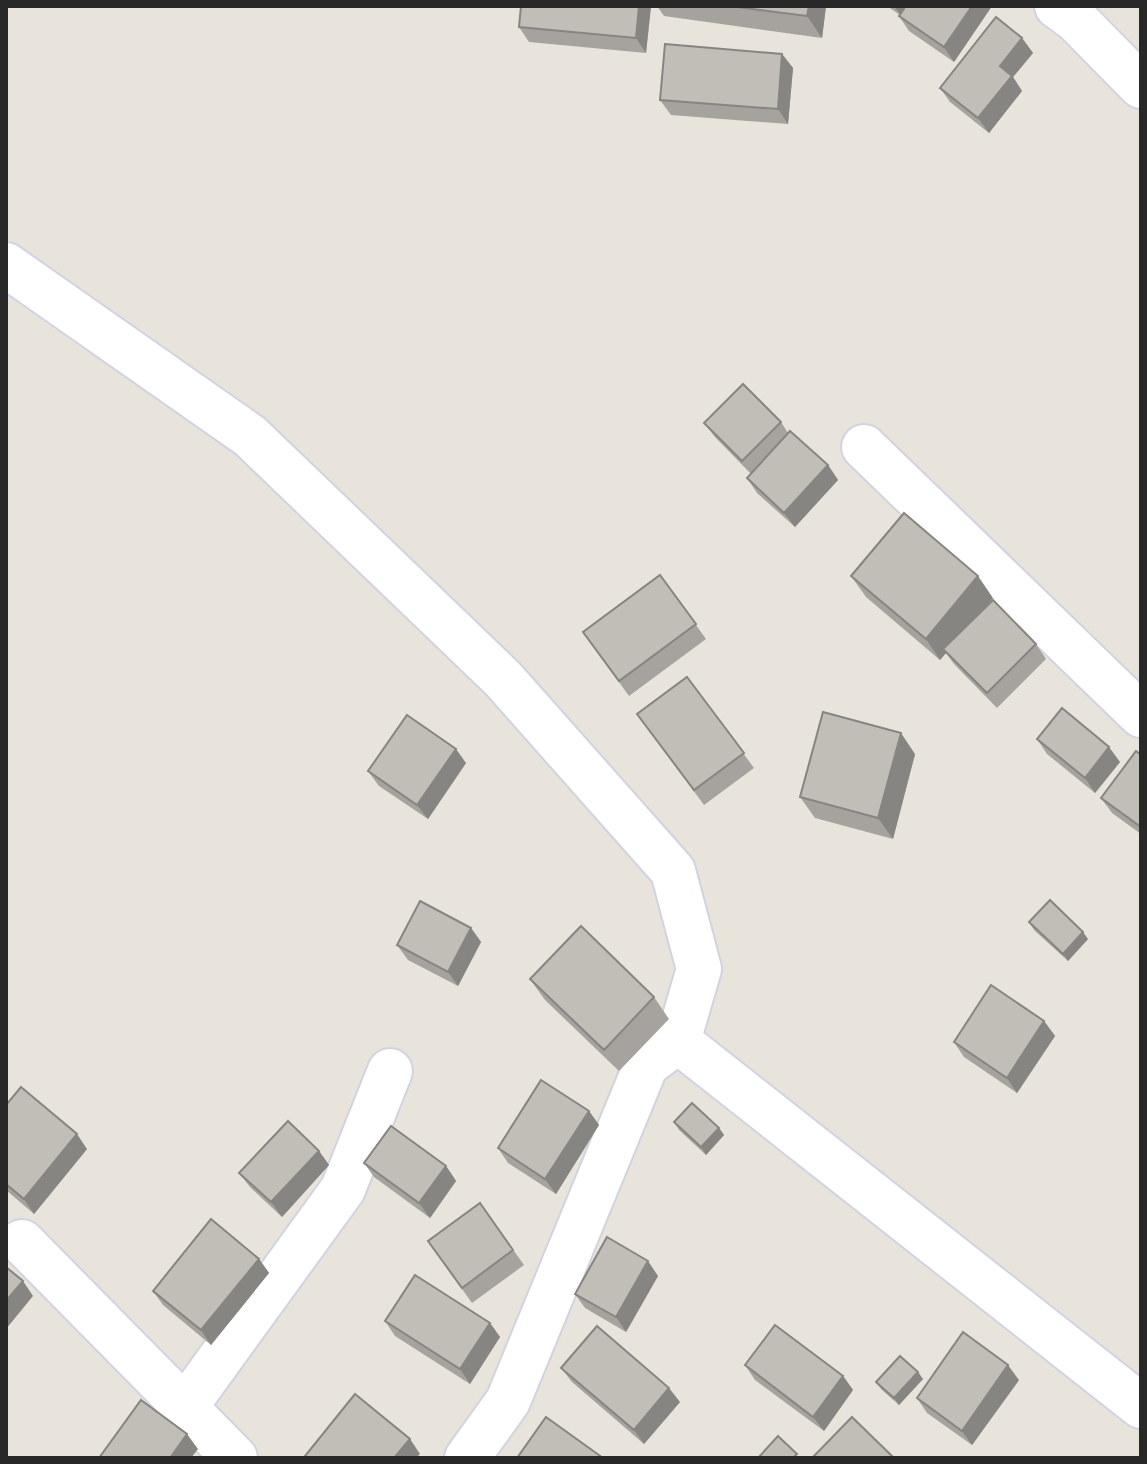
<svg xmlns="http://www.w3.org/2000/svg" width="1147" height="1464" font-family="'PT Sans',sans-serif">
  <rect width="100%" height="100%" fill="#e9e4db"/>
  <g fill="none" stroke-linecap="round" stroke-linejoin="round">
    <defs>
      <g id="street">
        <polyline points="1057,6 1076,20 1141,86"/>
        <polyline points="6,265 250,436 503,679 673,871 699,969 678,1041 646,1065 508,1401 467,1458"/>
        <polyline points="864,447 1141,715"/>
        <polyline points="678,1041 1141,1406"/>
        <polyline points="22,1242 235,1458"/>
        <polyline points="185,1407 343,1189 390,1071"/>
      </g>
    </defs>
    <!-- street casing -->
    <use href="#street" stroke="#d1d3e0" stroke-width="48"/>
    <!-- street -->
    <use href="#street" stroke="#fff" stroke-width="44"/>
  </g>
  <!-- wall -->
  <g fill="#a6a39e">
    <polygon points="521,6 651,6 646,53 529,42 519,27"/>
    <polygon points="657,6 826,6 822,38 664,16"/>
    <polygon points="887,6 992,6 954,62 909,31 899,16 900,15"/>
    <polygon points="1022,38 1033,53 1013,77 1022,91 989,133 950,102 940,88"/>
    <polygon points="782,54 793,68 788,124 671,115 660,100"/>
    <polygon points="781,422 788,433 828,465 838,480 795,527 757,493 747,478 751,474 715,437 704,423"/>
    <polygon points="660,575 706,639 629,696 583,632"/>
    <polygon points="851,576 993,598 982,611 1036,644 1046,659 997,708 954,664 946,653 940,660 866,597"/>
    <polygon points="687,677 754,768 704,805 637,714"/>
    <polygon points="1037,739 1120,762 1095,793 1047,754"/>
    <polygon points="915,754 893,839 815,818 800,797"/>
    <polygon points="1141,755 1141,834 1112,813 1101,798"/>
    <polygon points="466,763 428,819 379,786 368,771"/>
    <polygon points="1029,922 1088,939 1068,961 1034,930"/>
    <polygon points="471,928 481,942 458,986 408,960 397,945"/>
    <polygon points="530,979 654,997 669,1019 619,1071 545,1000"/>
    <polygon points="1044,1021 1055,1036 1017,1093 964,1057 954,1042"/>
    <polygon points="6,1105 87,1149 34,1214 6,1190"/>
    <polygon points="589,1111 599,1125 556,1194 508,1163 498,1148"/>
    <polygon points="674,1122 719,1128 724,1135 706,1155 679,1130"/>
    <polygon points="319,1151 329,1165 282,1217 250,1187 239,1173"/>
    <polygon points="364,1163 446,1166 456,1181 430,1218 374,1177"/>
    <polygon points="480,1203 524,1265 472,1303 428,1241"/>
    <polygon points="259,1259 269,1273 211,1345 163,1305 153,1291"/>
    <polygon points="658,1276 626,1332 585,1308 575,1294"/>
    <polygon points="385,1321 490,1323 500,1337 470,1384 395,1336"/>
    <polygon points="745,1365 843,1376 853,1390 824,1431 755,1380"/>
    <polygon points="561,1368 680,1402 644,1444 572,1382"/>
    <polygon points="923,1379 899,1405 881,1389 876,1382"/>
    <polygon points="1019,1380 972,1445 927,1413 917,1398"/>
  </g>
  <!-- shaded-wall -->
  <g fill="#878581">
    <polygon points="639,6 651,6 646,53 636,38"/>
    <polygon points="809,6 826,6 822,38 807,16"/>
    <polygon points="894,6 911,6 903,18"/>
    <polygon points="972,6 992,6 954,62 944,47"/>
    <polygon points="1022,38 1033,53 1013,77 1022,91 989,133 978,118 1000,66"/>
    <polygon points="782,54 793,68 788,124 778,109"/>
    <polygon points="828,465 838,480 795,527 784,513"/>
    <polygon points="978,576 993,598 947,652 943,649 946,653 940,660 926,639"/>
    <polygon points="901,733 915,754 893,839 878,818"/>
    <polygon points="1109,747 1120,762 1095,793 1085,778"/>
    <polygon points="456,749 466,763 428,819 417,805"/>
    <polygon points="471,928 481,942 458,986 448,972"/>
    <polygon points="1083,932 1088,939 1068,961 1063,954"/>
    <polygon points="1044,1021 1055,1036 1017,1093 1007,1078"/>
    <polygon points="589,1111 599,1125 556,1194 545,1179"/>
    <polygon points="719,1128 724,1135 706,1155 701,1147"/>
    <polygon points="77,1134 87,1149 34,1214 24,1199"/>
    <polygon points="319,1151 329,1165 282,1217 271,1202"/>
    <polygon points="446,1166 456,1181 430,1218 419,1203"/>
    <polygon points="259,1259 269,1273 211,1345 201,1330"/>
    <polygon points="648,1261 658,1276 626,1332 616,1317"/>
    <polygon points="23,1281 33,1296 6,1329 6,1301"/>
    <polygon points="490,1323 500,1337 470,1384 460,1369"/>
    <polygon points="1008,1365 1019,1380 972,1445 962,1431"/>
    <polygon points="918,1372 923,1379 899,1405 894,1398"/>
    <polygon points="843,1376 853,1390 824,1431 813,1417"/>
    <polygon points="669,1388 680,1402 644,1444 634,1430"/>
    <polygon points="187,1434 198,1449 191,1458 170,1458"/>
    <polygon points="410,1439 420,1454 416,1458 394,1458"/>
  </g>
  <!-- building -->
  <g fill="#c1beb8" stroke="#878581" stroke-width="2">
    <polygon points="521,6 639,6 636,38 519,27"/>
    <polygon points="729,6 809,6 807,16"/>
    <polygon points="906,6 972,6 944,47 899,16"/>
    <polygon points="996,17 1022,38 1000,66 1012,76 978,118 940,88"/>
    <polygon points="665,44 782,54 778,109 660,100"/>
    <polygon points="743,384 781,422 742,461 704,423"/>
    <polygon points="790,431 828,465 784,513 747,478"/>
    <polygon points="904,513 978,576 926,639 851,576"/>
    <polygon points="660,575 696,624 619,681 583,632"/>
    <polygon points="993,600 1036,644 987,693 943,649"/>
    <polygon points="687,677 744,753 694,790 637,714"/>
    <polygon points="1062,708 1109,747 1085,778 1037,739"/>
    <polygon points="823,712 901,733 878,818 800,797"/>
    <polygon points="407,715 456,749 417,805 368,771"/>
    <polygon points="1136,751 1141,755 1141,827 1101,798"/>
    <polygon points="1050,900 1083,932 1063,954 1029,922"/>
    <polygon points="420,901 471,928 448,972 397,945"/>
    <polygon points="581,926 654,997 604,1050 530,979"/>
    <polygon points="991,985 1044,1021 1007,1078 954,1042"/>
    <polygon points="541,1080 589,1111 545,1179 498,1148"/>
    <polygon points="21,1087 77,1134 24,1199 6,1184 6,1105"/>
    <polygon points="692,1103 719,1128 701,1147 674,1122"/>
    <polygon points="288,1121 319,1151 271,1202 239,1173"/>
    <polygon points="391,1126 446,1166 419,1203 364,1163"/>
    <polygon points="480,1203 513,1250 462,1288 428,1241"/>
    <polygon points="211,1219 259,1259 201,1330 153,1291"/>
    <polygon points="607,1237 648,1261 616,1317 575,1294"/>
    <polygon points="6,1267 23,1281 6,1301"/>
    <polygon points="415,1275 490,1323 460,1369 385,1321"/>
    <polygon points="775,1325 843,1376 813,1417 745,1365"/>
    <polygon points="597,1326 669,1388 634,1430 561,1368"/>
    <polygon points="963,1332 1008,1365 962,1431 917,1398"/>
    <polygon points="900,1356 918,1372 894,1398 876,1382"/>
    <polygon points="355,1394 410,1439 394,1458 308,1458 305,1456"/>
    <polygon points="141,1400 187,1434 170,1458 99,1458"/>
    <polygon points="546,1417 603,1458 517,1458"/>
    <polygon points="852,1417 894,1458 812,1458"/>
    <polygon points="778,1436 797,1454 793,1458 758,1458"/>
  </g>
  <!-- border -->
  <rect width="1147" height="1464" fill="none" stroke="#282828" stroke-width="16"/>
</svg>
